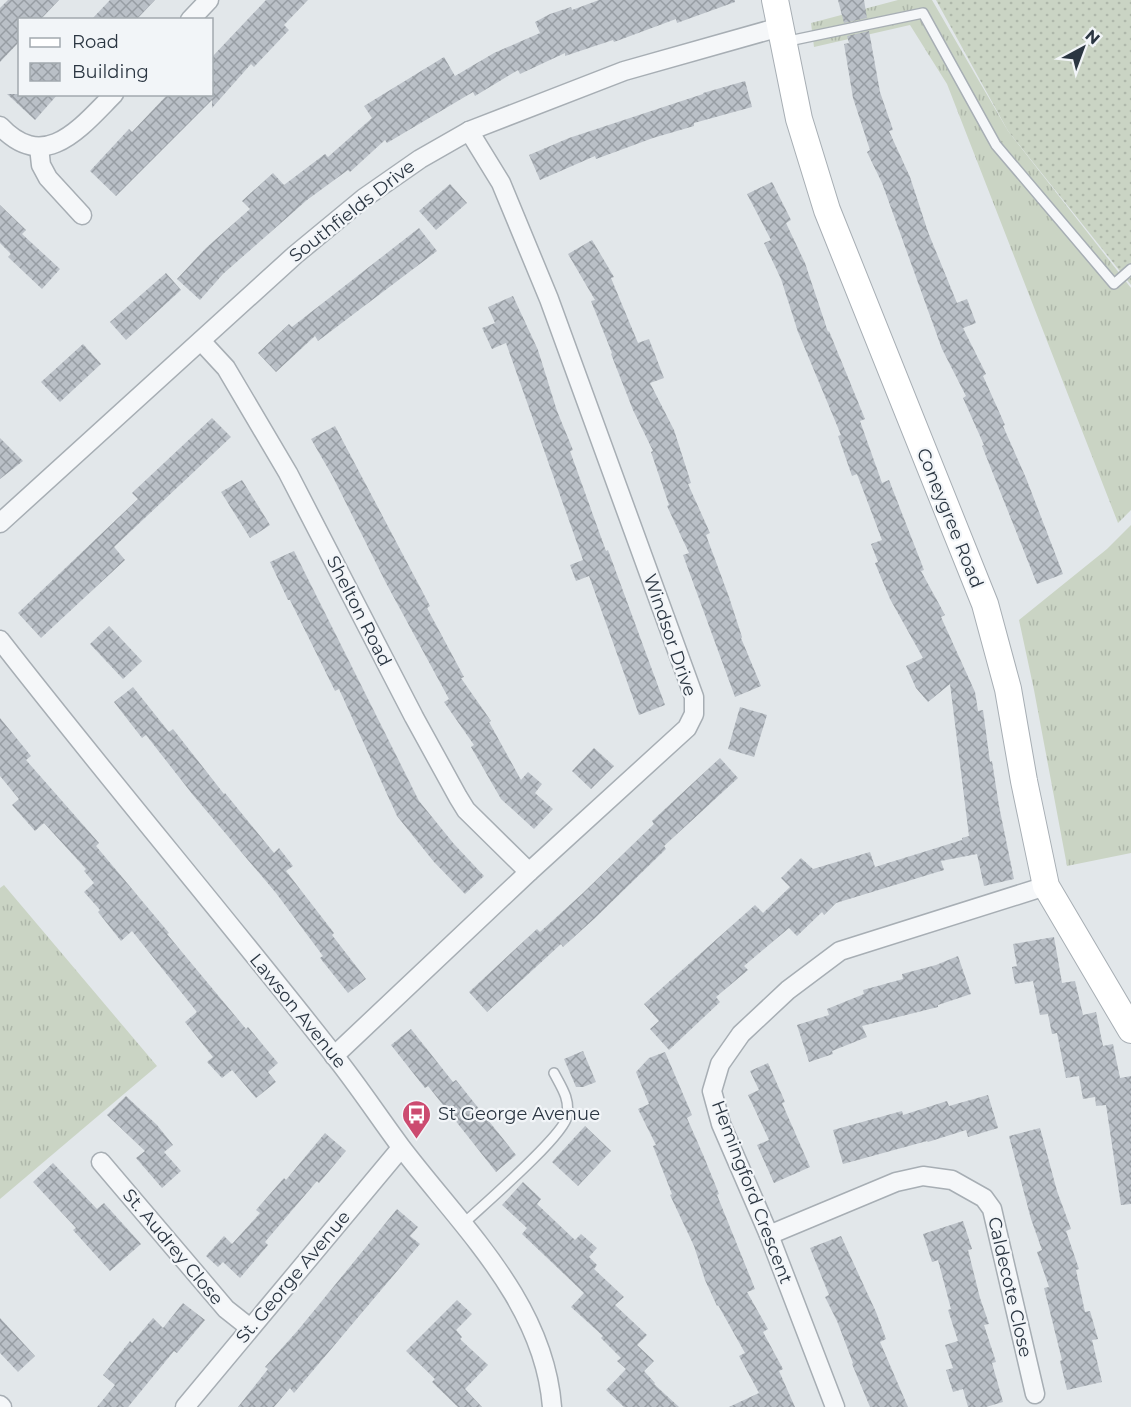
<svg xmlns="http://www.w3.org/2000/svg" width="1131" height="1407" font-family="Montserrat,sans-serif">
  <defs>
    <pattern id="grass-tufts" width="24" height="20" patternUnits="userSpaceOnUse" patternTransform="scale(1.5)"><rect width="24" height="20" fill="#cad4c4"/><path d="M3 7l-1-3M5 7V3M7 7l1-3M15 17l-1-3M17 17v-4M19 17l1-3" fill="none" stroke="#aeb7aa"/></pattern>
    <pattern id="garden-dots" width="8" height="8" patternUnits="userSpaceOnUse" patternTransform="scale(1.5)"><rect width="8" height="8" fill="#cad4c4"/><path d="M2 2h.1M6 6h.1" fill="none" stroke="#aeb7aa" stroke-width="1.8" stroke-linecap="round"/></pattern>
    <pattern id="building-cross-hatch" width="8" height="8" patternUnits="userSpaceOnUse" patternTransform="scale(1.5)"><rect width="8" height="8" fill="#bac0c7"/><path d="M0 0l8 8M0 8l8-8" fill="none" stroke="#979da3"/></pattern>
  </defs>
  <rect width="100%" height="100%" fill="#e2e7ea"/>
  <!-- grass -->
  <g fill="url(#grass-tufts)">
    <polygon points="898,0 932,0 1008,131 1131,288 1131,510 1118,523 947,84 910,25 814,47 811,23"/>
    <polygon points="1131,525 1131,853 1067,866 1034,690 1019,620 1107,549"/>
    <polygon points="4,885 157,1066 0,1199 0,888"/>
  </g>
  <!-- garden -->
  <polygon fill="url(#garden-dots)" points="936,0 1131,0 1131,285 1008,131"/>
  <!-- building -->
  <g fill="url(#building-cross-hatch)">
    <polygon points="8,0 59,0 40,20 20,20 20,41 0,62 0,8"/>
    <polygon points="110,0 155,0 136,20 91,20"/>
    <polygon points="266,0 308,0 284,25 289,30 254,67 251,64 212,108 212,100 116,196 90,171 129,129 132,132 168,94 212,94 212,57"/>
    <polygon points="599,0 735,0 735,2 677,23 676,19 614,42 613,40 565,56 565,53 520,74 518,70 475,96 473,92 387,143 385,140 350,172 348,170 307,200 223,274 200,300 177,279 206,248 250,209 242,201 273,173 284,185 325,154 328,157 372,118 364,106 444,57 455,76 494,53 540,33 535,22 550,14 571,7 572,10"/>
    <polygon points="838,0 864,0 867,18 844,23"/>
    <polygon points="869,31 880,92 893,130 889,131 910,177 928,232 957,303 967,299 976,323 963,328 986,374 983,376 1005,425 1003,426 1026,478 1063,574 1037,584 982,446 984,445 963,398 966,396 942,349 882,183 867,152 870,150 853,98 844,44 849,43 847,36"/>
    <polygon points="745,81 752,107 694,123 694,126 653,138 596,159 595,156 540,180 529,155 569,138 703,94 703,93"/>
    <polygon points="7,94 58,94 35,120"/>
    <polygon points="772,182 791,220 786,223 805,263 828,332 829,331 865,419 860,421 882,483 889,480 924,570 921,571 945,615 941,617 975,692 978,711 983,710 990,762 992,761 999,806 1014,879 984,886 977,854 941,861 944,870 836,903 824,915 822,912 797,936 789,928 744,966 748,970 716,997 720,1002 669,1050 650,1029 659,1021 644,1004 755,905 763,913 790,887 781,878 801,858 813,869 870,852 875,867 962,840 962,838 969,836 950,684 928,702 916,688 906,666 923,658 890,599 875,563 878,562 871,544 882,540 857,474 852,476 838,436 841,435 798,332 781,279 764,243 771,240 747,194"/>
    <polygon points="450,184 467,203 436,230 419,211"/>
    <polygon points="0,205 26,230 22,234 60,269 42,289 8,257 11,254 0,243"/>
    <polygon points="419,228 437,251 318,341 315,336 276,372 258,353 289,324 292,327"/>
    <polygon points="592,240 614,277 611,278 638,343 649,339 664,378 650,383 674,430 691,483 688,484 710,533 706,535 729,597 742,637 741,638 761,686 735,697 683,555 689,553 667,506 669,505 651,452 653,451 633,410 611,354 612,353 591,301 595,300 568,254"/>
    <polygon points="166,273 181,290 126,340 110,322"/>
    <polygon points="513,296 538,350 557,411 573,450 570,451 606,551 608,550 665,705 639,715 589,576 576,581 570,565 583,560 506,343 492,349 482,328 495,323 488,307"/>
    <polygon points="83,344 101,364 60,402 41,382"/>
    <polygon points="212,418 231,437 114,547 125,560 41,638 18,613 138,499 132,493"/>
    <polygon points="335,426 430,606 427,608 464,677 461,678 491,721 489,722 521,780 528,772 542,784 535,793 553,809 534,829 501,799 471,747 474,745 444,702 449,699 386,583 333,477 311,439"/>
    <polygon points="0,438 23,461 0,479"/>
    <polygon points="242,480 270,525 250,538 221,492"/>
    <polygon points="294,551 419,801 454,844 484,876 465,894 434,862 397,816 339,689 335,691 290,600 288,600 270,562"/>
    <polygon points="109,626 142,661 123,679 90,644"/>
    <polygon points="133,687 169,732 173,729 224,794 225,793 274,853 279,848 293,866 286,871 334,933 332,935 366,979 348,993 320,958 323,956 276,893 193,795 146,735 142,738 114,702"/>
    <polygon points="740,707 767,715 754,757 728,749"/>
    <polygon points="0,718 31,756 26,760 99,843 96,846 169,933 167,934 246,1029 248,1027 278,1063 268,1072 276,1082 256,1098 232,1070 222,1078 207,1062 213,1057 185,1022 197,1012 132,931 121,941 98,912 100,910 84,892 94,883 84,871 86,869 44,823 35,831 12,805 19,799 0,776"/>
    <polygon points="594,748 614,766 591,789 572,771"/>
    <polygon points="720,758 738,778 664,846 666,849 595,918 563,947 561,944 487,1012 469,992 537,929 540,932 583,893 654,824 652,821"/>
    <polygon points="1054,937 1062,983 1075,981 1083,1015 1096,1012 1103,1046 1113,1044 1120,1078 1131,1076 1131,1204 1121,1205 1106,1105 1096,1106 1095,1097 1083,1099 1079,1076 1066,1078 1057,1033 1052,1034 1048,1014 1040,1015 1033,981 1015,984 1012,967 1017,966 1013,944"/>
    <polygon points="958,956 971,994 938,1005 938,1007 862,1026 867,1037 832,1051 833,1054 809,1062 797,1025 829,1015 827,1009 864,994 863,990 903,979 902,974 936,965"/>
    <polygon points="411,1029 453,1082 456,1080 516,1155 496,1172 428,1086 425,1088 391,1045"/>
    <polygon points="583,1051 596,1082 583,1087 576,1087 564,1059"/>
    <polygon points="665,1052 692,1115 687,1118 704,1157 719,1194 717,1195 755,1289 747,1292 768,1329 763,1332 783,1369 779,1371 795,1407 729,1407 759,1393 739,1356 745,1353 718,1305 717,1306 705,1280 694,1246 670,1195 672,1194 653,1146 656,1145 638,1109 649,1104 636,1072 649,1058"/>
    <polygon points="768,1063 785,1102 782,1103 810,1167 774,1183 757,1145 769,1140 748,1095 759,1090 750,1071"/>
    <polygon points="988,1095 998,1128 968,1137 966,1130 928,1142 927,1141 843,1164 833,1130 902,1111 903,1115 947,1101 949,1106"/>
    <polygon points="126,1096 157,1125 173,1145 164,1152 181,1171 162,1188 136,1158 145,1151 107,1115"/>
    <polygon points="585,1126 611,1151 578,1186 552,1162"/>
    <polygon points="1040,1128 1057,1191 1071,1229 1066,1231 1079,1269 1076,1270 1085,1312 1090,1311 1098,1339 1092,1340 1102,1382 1067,1390 1060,1361 1062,1360 1044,1288 1049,1287 1037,1252 1042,1250 1031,1219 1009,1136"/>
    <polygon points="325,1133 346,1151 319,1183 317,1181 265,1242 268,1245 240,1278 223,1262 218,1267 206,1256 224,1236 232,1244 260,1213 256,1210 284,1178 286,1180"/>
    <polygon points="53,1163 97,1209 104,1203 141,1244 110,1271 73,1230 76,1228 33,1182"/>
    <polygon points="523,1182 541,1199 537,1204 575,1240 581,1234 597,1248 589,1257 597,1265 594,1269 624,1297 615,1305 647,1335 637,1345 654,1361 644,1371 655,1383 654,1384 679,1407 624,1407 606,1390 626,1369 617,1361 621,1358 601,1338 603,1336 571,1307 584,1293 522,1234 527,1228 502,1205"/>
    <polygon points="397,1209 418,1227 410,1236 420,1244 294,1393 290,1388 274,1407 238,1407 268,1369 265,1367 299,1329"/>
    <polygon points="963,1221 972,1249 968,1250 980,1298 989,1324 984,1325 996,1362 992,1363 1003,1402 986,1407 968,1407 963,1389 953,1392 946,1370 953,1368 945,1345 958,1341 948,1310 951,1309 938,1260 932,1262 923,1234"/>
    <polygon points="841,1236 876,1312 886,1339 880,1342 908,1407 870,1407 852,1364 853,1363 837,1321 825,1297 829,1295 810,1248"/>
    <polygon points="457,1300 472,1314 456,1330 462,1337 460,1339 488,1365 465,1389 482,1407 458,1407 432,1382 435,1379 406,1351"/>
    <polygon points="183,1303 205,1320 177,1353 174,1351 128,1407 97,1407 115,1385 103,1375 130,1341 132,1343 153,1318 163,1328"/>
    <polygon points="0,1318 35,1356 18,1372 0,1353"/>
  </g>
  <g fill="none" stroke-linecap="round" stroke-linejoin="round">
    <defs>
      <g id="lane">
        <polyline points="784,42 923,13 996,145 1114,284 1131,269"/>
        <path d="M462,1225C481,1207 565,1135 567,1116C570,1099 562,1088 554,1073"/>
      </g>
      <g id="street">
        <polyline points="190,20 209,0"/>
        <path d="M0,126C45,174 81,127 114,94"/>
        <polyline points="39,147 41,165 48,178 82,215"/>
        <polyline points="201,341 226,368 288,473 414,717 458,797 466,810 529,872"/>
        <polyline points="0,523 295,255 364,198 420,159 469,131 624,71 780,27"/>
        <path d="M0,640C109,780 224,915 333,1054C357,1084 378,1116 401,1147C461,1226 544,1302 552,1407"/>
        <polyline points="334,1056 529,872 687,728 694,714 694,697 549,299 501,183 469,131"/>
        <polyline points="101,1162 226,1309 250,1328"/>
        <polyline points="769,1235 896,1182 923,1176 952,1180 984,1198 992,1209 1035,1394"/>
        <polyline points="0,1405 2,1407"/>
        <polyline points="185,1407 401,1148"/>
        <polyline points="835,1407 769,1235 721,1124 712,1091 720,1064 741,1034 788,990 840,951 1046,886"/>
      </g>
      <polyline id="secondary" points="775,0 799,119 827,210 985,604 1008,689 1024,781 1046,886 1131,1030"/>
    </defs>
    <!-- lane casing -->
    <use href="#lane" stroke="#a7aeb4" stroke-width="12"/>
    <!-- street casing -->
    <use href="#street" stroke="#a7aeb4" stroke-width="21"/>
    <!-- secondary casing -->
    <use href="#secondary" stroke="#a7aeb4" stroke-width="28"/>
    <!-- lane -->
    <use href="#lane" stroke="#f5f7f9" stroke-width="9"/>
    <!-- street -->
    <use href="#street" stroke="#f5f7f9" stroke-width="18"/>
    <!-- secondary -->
    <use href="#secondary" stroke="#fff" stroke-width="26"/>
  </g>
  <!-- icons -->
  <defs>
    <symbol id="bus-pin" viewBox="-11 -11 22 30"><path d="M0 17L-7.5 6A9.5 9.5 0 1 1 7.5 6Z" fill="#cc4b70" stroke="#f2f5f8"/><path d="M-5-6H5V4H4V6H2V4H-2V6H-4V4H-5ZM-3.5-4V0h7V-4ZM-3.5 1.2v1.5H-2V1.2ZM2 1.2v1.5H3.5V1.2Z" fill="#fff"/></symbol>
  </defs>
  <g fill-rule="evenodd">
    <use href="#bus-pin" x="400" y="1098" width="33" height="45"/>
  </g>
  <g text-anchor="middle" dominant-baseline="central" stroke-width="4.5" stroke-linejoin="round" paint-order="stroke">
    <!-- street labels -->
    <g font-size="18" fill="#2b3642" stroke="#f2f5f8">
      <text transform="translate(352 211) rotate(-38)">Southfields Drive</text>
      <text transform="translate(950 518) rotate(68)">Coneygree Road</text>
      <text transform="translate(359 611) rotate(63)">Shelton Road</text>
      <text transform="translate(670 635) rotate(71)">Windsor Drive</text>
      <text transform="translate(298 1011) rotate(51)">Lawson Avenue</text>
      <text transform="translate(752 1192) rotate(69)">Hemingford Crescent</text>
      <text transform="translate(173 1247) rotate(50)">St. Audrey Close</text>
      <text transform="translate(293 1277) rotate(-50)">St. George Avenue</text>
      <text transform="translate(1010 1287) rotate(77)">Caldecote Close</text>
    </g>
    <!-- poi labels -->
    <g font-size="18" fill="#2b3642" stroke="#f2f5f8" text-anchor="start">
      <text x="438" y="1114">St George Avenue</text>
    </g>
  </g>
  <!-- legend -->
  <rect x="18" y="18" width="195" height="78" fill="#f2f5f8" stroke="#a2a9af" stroke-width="1.5"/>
  <rect x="30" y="38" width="30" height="9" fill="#ffffff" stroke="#a2a9af" stroke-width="1.5"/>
  <text x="72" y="48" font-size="18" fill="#2b3642">Road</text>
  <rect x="30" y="63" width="30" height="18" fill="url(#building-cross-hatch)" stroke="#a2a9af" stroke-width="1.5"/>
  <text x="72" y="78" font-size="18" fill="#2b3642">Building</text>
  <!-- north arrow -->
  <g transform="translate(1083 48) rotate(41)" stroke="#f2f5f8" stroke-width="4.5" paint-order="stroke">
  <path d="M0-4.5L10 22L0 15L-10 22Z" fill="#2b3642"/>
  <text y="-9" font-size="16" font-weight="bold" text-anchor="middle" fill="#2b3642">N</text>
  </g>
</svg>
